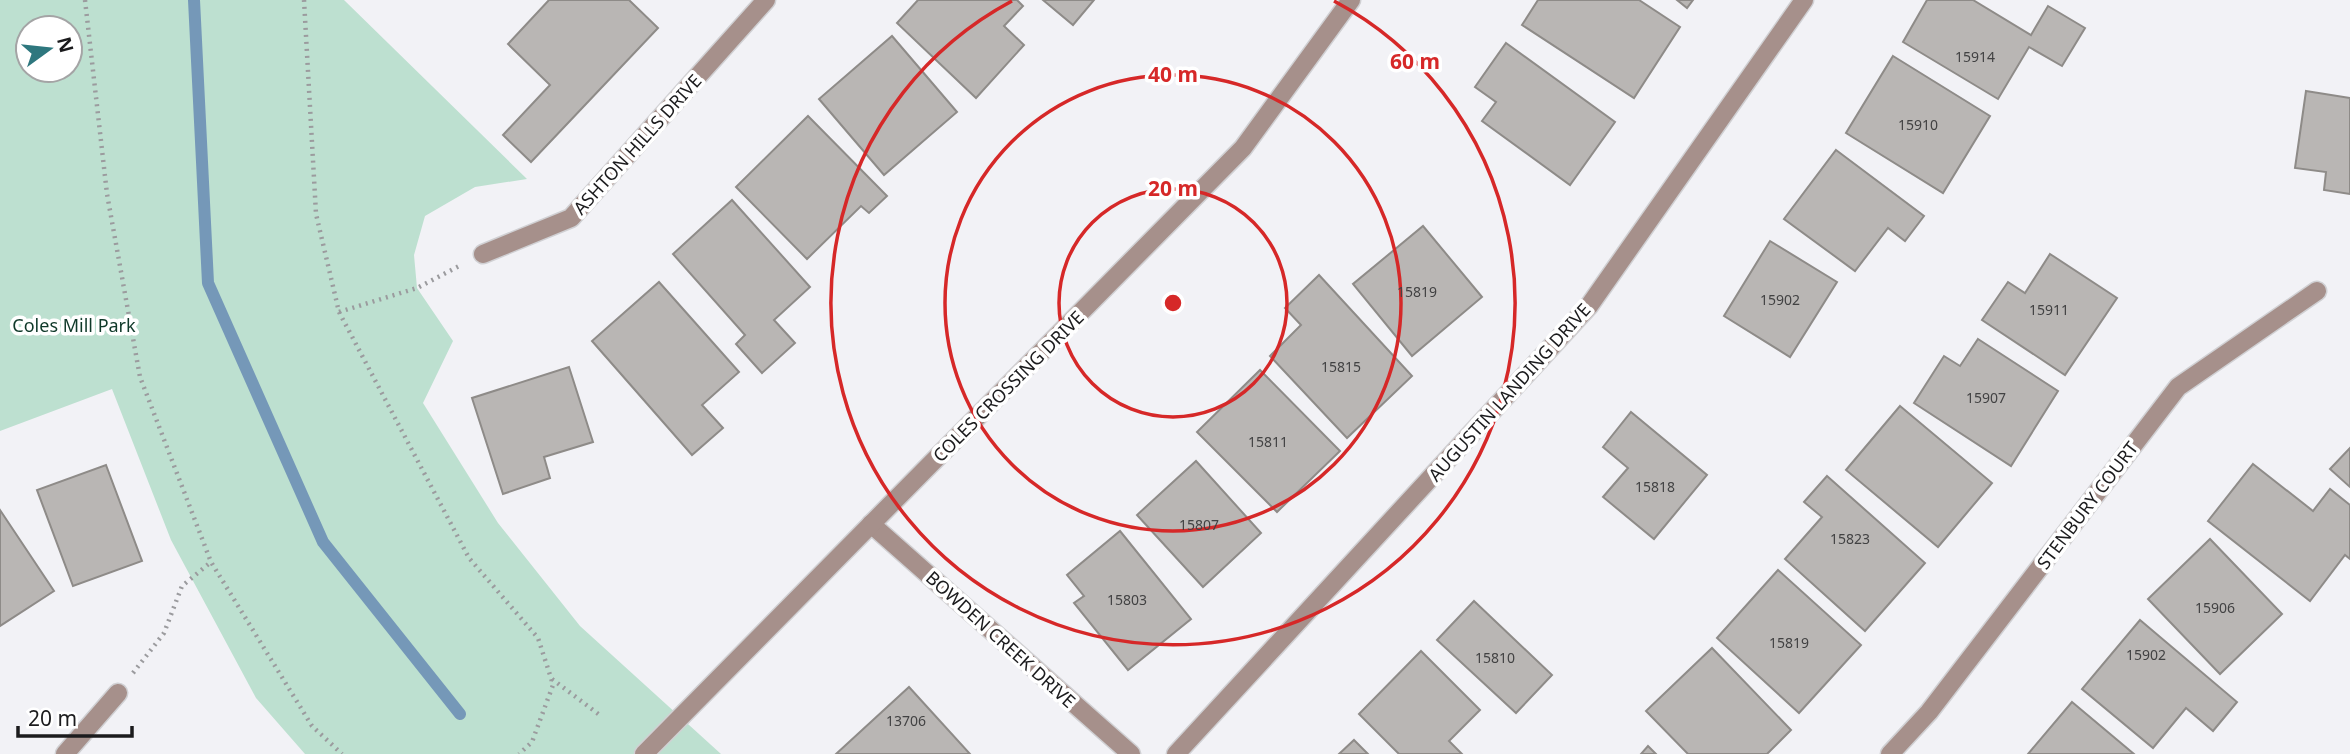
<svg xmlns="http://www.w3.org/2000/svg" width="2350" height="754" font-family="'Noto Sans',sans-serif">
  <rect width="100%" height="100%" fill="#f2f2f6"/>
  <!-- green -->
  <path fill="#bde0d0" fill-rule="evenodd" d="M0,0H344L527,179L475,187L425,216L414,255L417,288L453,341L423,403L498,523L580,626L721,754H305L256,698L171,540L112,389L0,431ZM28,28H70V70H28Z"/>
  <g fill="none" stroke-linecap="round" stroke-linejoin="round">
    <!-- stream -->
    <polyline stroke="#7598b8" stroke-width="12" points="194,0 208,283 323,542 460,714"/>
  </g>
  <!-- building -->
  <g fill="#b9b6b4" stroke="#8e8b88" stroke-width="2">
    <polygon points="549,0 629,0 658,28 531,162 503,135 550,85 508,44"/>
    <polygon points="918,0 1017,0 1023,6 1004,26 1024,45 976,98 897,23"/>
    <polygon points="1043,0 1094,0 1073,25"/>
    <polygon points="1538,0 1639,0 1680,27 1634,98 1522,25"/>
    <polygon points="1677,0 1693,0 1687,8"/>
    <polygon points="1927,0 1973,0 2031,35 2048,6 2085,28 2062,66 2029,47 1998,99 1903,42"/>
    <polygon points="892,36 957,112 884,175 819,99"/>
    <polygon points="1506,43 1615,122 1570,185 1482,121 1496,102 1475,87"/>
    <polygon points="1893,56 1990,116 1943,193 1846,133"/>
    <polygon points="2306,91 2350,98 2350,194 2324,190 2326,172 2295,168"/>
    <polygon points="808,116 887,196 869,213 861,206 807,259 736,187"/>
    <polygon points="1836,150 1924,216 1905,241 1888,228 1855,271 1784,219"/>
    <polygon points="732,200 810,287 774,320 795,343 762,373 736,344 745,335 673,254"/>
    <polygon points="1423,226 1482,297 1412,356 1353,284"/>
    <polygon points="1770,241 1837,282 1790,357 1724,316"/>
    <polygon points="2050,254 2117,298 2065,375 1982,320 2008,282 2025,293"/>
    <polygon points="1319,275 1412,376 1347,438 1270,356 1301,325 1285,308"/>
    <polygon points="659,282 739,372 702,405 723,428 692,455 592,341"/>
    <polygon points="1978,339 2058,391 2011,466 1914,403 1944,356 1960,366"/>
    <polygon points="569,367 593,442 544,457 550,478 503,494 472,398"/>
    <polygon points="1260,370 1340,451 1277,512 1197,432"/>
    <polygon points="1900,406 1992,483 1938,547 1846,470"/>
    <polygon points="1631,412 1707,475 1654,539 1603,497 1628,468 1603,447"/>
    <polygon points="2350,448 2350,487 2330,469"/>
    <polygon points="1196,461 1261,533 1203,587 1137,515"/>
    <polygon points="2253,464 2313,511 2330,489 2350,505 2350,559 2345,555 2310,601 2208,521"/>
    <polygon points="106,465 142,561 73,586 37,490"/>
    <polygon points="1827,476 1925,563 1865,631 1785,559 1822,517 1804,502"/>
    <polygon points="0,510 54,591 0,626"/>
    <polygon points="1120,531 1191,619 1128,670 1074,603 1084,596 1067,575"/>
    <polygon points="2210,539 2282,614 2220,674 2148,599"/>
    <polygon points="1778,570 1861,645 1799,713 1717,638"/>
    <polygon points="1474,601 1552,675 1516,713 1437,640"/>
    <polygon points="2140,620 2237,702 2213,731 2186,708 2153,748 2082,689"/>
    <polygon points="1712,648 1791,730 1767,754 1688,754 1646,711"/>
    <polygon points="1421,651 1480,710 1449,741 1462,754 1399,754 1359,714"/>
    <polygon points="909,687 970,754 836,754"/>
    <polygon points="2072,702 2134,754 2028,754"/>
    <polygon points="1354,740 1368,754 1339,754"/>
    <polygon points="1648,746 1656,754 1641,754"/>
  </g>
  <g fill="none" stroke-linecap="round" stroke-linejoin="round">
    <defs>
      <g id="minor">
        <polyline points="483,254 571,218 766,0"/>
        <polyline points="871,524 1131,754"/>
        <polyline points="65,754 118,693"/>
        <polyline points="644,754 1243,148 1351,0"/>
        <polyline points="1176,754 1589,306 1804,0"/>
        <polyline points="1890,754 1929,712 2178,387 2317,291"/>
      </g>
    </defs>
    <!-- minor casing -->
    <use href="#minor" stroke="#d0d0d3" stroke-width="21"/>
    <!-- path -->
    <g stroke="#9b9b9e" stroke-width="4.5" stroke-dasharray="2 5" stroke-linecap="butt">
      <polyline points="85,0 107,194 140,377 211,562 312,726 342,754"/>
      <polyline points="304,0 316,214 339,312 469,558 538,638 551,678 553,685 532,742 519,754"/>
      <polyline points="339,312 417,288 459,266"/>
      <polyline points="133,673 164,633 182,586 211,562"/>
      <polyline points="552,679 601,716"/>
    </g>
    <!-- minor -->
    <use href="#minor" stroke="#a6908b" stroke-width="18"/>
  </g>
  <!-- distance rings -->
  <g fill="none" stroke="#d62828" stroke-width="3.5">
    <circle cx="1173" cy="303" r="114"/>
    <circle cx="1173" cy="303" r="228"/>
    <path d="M1334 1A342 342 0 1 1 1012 1"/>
  </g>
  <g text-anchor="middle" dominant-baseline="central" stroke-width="7" stroke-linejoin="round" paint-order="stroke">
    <!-- number labels -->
    <g font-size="14" fill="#424243">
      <text x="1975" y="56">15914</text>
      <text x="1918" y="124">15910</text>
      <text x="1417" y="291">15819</text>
      <text x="1780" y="299">15902</text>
      <text x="2049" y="309">15911</text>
      <text x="1341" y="366">15815</text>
      <text x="1986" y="397">15907</text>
      <text x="1268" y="441">15811</text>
      <text x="1655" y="486">15818</text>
      <text x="1199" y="524">15807</text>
      <text x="1850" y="538">15823</text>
      <text x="1127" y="599">15803</text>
      <text x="2215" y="607">15906</text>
      <text x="1789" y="642">15819</text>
      <text x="2146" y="654">15902</text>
      <text x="1495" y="657">15810</text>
      <text x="906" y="720">13706</text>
    </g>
    <!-- street labels -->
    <g font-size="18" fill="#1b1b1d" stroke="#fff">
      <text transform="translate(637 144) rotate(-48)">ASHTON HILLS DRIVE</text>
      <text transform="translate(1008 386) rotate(-45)">COLES CROSSING DRIVE</text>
      <text transform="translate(1509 392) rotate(-48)">AUGUSTIN LANDING DRIVE</text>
      <text transform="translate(2087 505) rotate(-53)">STENBURY COURT</text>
      <text transform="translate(1001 639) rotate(42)">BOWDEN CREEK DRIVE</text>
    </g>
    <!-- park labels -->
    <g font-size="18" fill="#0f3929" stroke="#fff">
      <text x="74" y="325">Coles Mill Park</text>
    </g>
  </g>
  <circle cx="1173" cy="303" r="10" fill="#d62828" stroke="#fff" stroke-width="3.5"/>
  <g font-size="21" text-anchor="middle" font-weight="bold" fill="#d62828" stroke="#fff" stroke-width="7" stroke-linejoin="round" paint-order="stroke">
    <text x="1415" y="69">60 m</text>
    <text x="1173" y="82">40 m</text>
    <text x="1173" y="196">20 m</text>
  </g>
  <!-- north arrow -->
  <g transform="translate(49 49) rotate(75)"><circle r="33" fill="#ffffff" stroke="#a4a4a5" stroke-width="2"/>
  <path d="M0-5L12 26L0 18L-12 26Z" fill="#2e777e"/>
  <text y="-10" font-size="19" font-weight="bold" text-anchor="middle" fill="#1b1b1d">N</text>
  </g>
  <!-- scale -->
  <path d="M18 726v10h114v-10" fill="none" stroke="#1b1b1d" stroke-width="3.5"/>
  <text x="28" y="726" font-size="21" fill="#1b1b1d" stroke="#ffffff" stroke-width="5" paint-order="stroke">20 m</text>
</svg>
